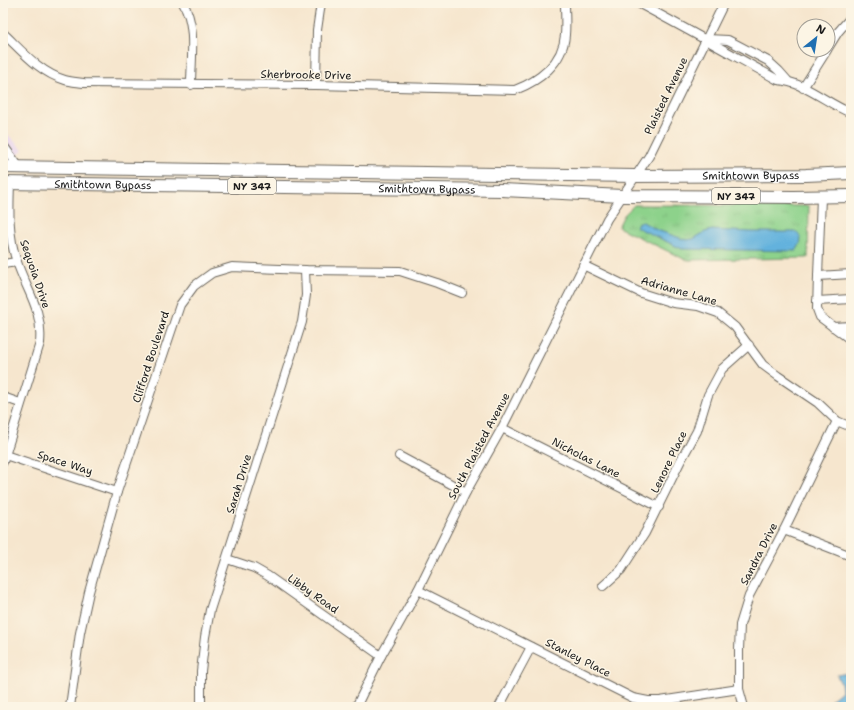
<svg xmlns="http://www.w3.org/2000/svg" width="854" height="710" font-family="'Shantell Sans',sans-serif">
  <defs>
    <pattern id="grass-tufts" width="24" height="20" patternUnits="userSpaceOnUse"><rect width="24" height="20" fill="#8dd28b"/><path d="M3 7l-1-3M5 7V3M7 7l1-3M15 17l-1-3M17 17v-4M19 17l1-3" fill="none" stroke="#79b477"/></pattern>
  </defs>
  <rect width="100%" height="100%" fill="#fcf5e5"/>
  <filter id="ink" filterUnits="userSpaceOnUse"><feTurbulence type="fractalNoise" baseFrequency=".025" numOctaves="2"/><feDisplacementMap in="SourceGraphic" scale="8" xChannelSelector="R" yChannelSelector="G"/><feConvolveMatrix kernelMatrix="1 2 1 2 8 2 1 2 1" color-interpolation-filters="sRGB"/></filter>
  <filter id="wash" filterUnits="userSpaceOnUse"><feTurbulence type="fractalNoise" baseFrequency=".012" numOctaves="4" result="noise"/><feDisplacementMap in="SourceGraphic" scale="16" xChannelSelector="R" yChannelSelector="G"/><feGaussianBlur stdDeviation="0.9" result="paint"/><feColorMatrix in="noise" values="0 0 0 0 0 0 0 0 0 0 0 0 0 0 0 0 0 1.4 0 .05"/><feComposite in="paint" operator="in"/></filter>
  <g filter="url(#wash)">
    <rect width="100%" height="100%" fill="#f6e6ce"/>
    <!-- built -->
    <polygon fill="#e7d2ef" points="3,130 23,150 16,157 3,156"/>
    <!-- grass -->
    <polygon fill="url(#grass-tufts)" stroke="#547754" points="634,205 809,206 808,258 686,260 618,227 624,215"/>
    <!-- water -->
    <g fill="#63b2dd" stroke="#40677c">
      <path d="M638,222H643L657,230L686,240L693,239L705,232L712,230L752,232H797C803,238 801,244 796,251L682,249L636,227Z"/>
      <polygon points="851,669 851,707 834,707 831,700 842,691 841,683 839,680 837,675 848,673"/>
    </g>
  </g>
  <g filter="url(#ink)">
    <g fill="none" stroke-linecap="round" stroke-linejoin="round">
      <defs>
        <g id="minor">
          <path d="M183,3C197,26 191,59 191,85"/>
          <path d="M638,3C685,28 731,54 778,80C805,82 826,103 851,113"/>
          <path d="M3,33C22,51 39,72 65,80C71,82 78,82 84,83L316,85L515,90C539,81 563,63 565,35C566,24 565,13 565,3"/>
          <polyline points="707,39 728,40 768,61 779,71 787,80"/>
          <polyline points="828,48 838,32 851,17"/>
          <polyline points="316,85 317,30 321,3"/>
          <polyline points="803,88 827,50"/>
          <polyline points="3,145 19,167"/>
          <polyline points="821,197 818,276 851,274"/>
          <polyline points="3,264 17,262"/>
          <polyline points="583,265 641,293 673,303 698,306 718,313 735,327 763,365 778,376 818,403 837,421 851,427"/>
          <polyline points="818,276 817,309 820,317 851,340"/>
          <polyline points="817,301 851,299"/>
          <polyline points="833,327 851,326"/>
          <polyline points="3,397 20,403"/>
          <polyline points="502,428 659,507"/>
          <polyline points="5,455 117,492"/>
          <polyline points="399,456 466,492"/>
          <path d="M3,462L40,343C43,309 27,292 17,262C8,237 9,209 10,183"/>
          <polyline points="784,530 851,556"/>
          <polyline points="227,559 254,568 268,576 381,656"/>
          <polyline points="603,586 621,570 645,533 681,460 697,431 708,395 722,369 749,345"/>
          <polyline points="418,590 633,698 648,701 660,701 739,689"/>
          <polyline points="70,707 80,633 89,592 117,492 180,305 194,286 212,273 232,267 305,270 400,271 437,283 462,293"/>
          <polyline points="201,707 201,671 205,637 210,610 302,322 306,295 305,270"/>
          <polyline points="356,707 381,656 418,590 466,492 502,428 607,219 649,156 724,3"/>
          <polyline points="499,707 531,647"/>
          <polyline points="744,707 739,689 739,650 740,625 749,596 784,530 837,421"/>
        </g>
        <g id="highway">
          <path id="s1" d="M3,167L635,176L806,175L851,173"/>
          <path id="s2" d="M3,183L502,190L622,196L794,197L851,196"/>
        </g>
      </defs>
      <!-- minor casing -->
      <use href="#minor" stroke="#68635a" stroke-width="10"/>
      <!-- highway casing -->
      <use href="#highway" stroke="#68635a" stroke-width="14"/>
      <!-- minor -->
      <use href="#minor" stroke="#fff" stroke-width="8"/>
      <!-- highway -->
      <use href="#highway" stroke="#fff" stroke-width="12"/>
    </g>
  </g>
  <g text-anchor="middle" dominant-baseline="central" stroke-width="3" stroke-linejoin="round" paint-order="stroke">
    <!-- shield labels -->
    <g fill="#fcf5e5" stroke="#5f5d58" stroke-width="1">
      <rect x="228" y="178" width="48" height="16" rx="3"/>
      <rect x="712" y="188" width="48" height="16" rx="3"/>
    </g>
    <g font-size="10" font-weight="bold" fill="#1c1c1c">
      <text x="252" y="186">NY 347</text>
      <text x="736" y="196">NY 347</text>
    </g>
    <!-- street labels -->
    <g font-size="11" fill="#1c1c1c" stroke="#fcf5e5">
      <text transform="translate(306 75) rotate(1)">Sherbrooke Drive</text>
      <text transform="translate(666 96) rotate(-64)">Plaisted Avenue</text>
      <text stroke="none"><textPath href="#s1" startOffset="748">Smithtown Bypass</textPath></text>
      <text stroke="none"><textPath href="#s2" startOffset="100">Smithtown Bypass</textPath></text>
      <text stroke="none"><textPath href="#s2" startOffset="424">Smithtown Bypass</textPath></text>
      <text transform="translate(35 274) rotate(71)">Sequoia Drive</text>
      <text transform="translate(679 291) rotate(16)">Adrianne Lane</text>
      <text transform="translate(151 357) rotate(-72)">Clifford Boulevard</text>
      <text transform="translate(479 446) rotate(-62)">South Plaisted Avenue</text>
      <text transform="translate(586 458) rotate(27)">Nicholas Lane</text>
      <text transform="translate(669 462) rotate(-64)">Lenore Place</text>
      <text transform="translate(65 463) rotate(18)">Space Way</text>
      <text transform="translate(239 484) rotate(-73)">Sarah Drive</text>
      <text transform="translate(759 554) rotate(-63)">Sandra Drive</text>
      <text transform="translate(313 594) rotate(35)">Libby Road</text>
      <text transform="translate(578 658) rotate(27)">Stanley Place</text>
    </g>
  </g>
  <!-- margin -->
  <rect width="854" height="710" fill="none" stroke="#fcf5e5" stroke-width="16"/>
  <!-- north arrow -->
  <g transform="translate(816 38) rotate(30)"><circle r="19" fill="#fcf5e5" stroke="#a29e95"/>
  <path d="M0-3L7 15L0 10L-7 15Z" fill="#1f6fb2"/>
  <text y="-6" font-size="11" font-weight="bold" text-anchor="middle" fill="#1c1c1c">N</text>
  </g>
</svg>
